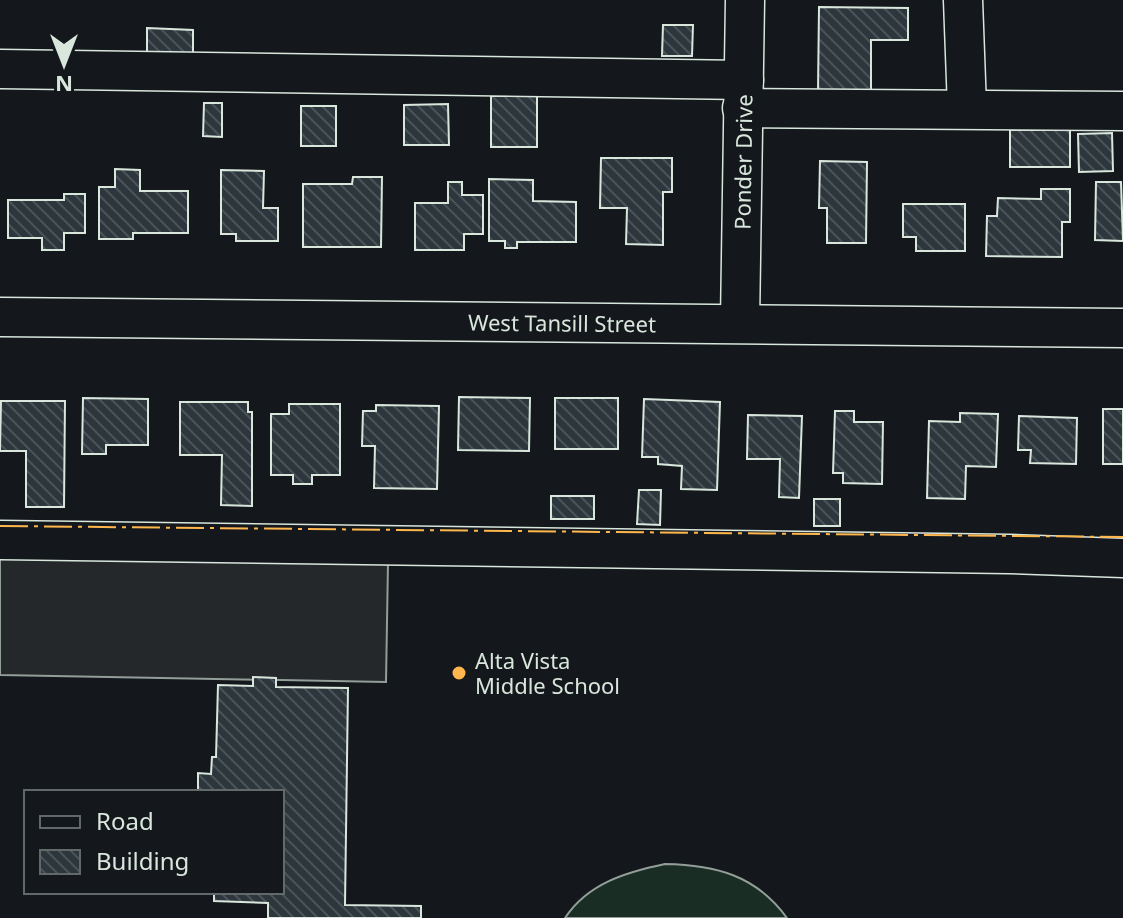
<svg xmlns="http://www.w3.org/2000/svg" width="1123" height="918" font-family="'Noto Sans',sans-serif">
  <defs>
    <pattern id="building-back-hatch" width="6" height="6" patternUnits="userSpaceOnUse" patternTransform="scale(2)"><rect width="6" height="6" fill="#2c363c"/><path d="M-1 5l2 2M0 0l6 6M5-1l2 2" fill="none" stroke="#4a5358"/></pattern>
  </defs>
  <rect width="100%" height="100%" fill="#14181c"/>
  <!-- pitch -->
  <path fill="#1a2d24" stroke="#939e99" stroke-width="2" d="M665,864C715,865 756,875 787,918H565C588,883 627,872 665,864Z"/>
  <!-- parking -->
  <polygon fill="#24282b" stroke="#939e99" stroke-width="2" points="0,555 388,562 386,682 0,675"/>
  <!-- building -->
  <g fill="url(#building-back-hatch)" stroke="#d8e6dc" stroke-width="2">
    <polygon points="819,7 908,8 908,40 871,40 871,92 818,92"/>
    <polygon points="663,25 693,25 692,56 662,56"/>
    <polygon points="147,28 193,30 193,54 147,53"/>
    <rect x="491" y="96" width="46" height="51"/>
    <polygon points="204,103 222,103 222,137 203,136"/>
    <polygon points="448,104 449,145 404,145 404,105"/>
    <rect x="301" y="106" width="35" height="40"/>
    <rect x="1010" y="130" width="60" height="37"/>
    <polygon points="1112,133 1113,171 1079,172 1078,134"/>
    <polygon points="601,158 672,158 672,192 663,192 663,245 626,244 627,208 600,208"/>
    <polygon points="820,161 867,162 866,243 827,243 827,208 819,208"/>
    <polygon points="115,169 140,170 140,191 188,191 188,233 133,233 133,239 99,239 99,187 115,187"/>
    <polygon points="221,170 264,171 263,208 278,208 278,241 236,241 236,234 221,234"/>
    <polygon points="353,177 382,177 381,247 303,247 303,184 352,184"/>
    <polygon points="489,179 533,180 533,201 576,202 576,242 517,242 517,248 505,248 505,241 489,241"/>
    <polygon points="448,182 462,182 462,195 483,195 483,234 464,234 464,250 415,250 415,203 448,203"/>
    <polygon points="1096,182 1121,182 1123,241 1095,240"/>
    <polygon points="1041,189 1070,189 1070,222 1062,222 1062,257 986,256 987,216 997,216 998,198 1041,199"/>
    <polygon points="64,194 85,194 85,233 64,233 64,250 42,250 42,238 8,238 8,200 64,200"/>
    <polygon points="903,204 965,204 965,251 916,251 916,237 903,237"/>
    <polygon points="459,397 530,398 529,451 458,450"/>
    <polygon points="83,398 148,399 148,445 106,445 106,454 82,454"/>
    <rect x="555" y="398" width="63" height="51"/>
    <polygon points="644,399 720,402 717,490 681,489 682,466 658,464 658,457 642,457"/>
    <polygon points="1,401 65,401 64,507 26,507 26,451 0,451"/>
    <polygon points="180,402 248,402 248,412 252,412 252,506 221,505 222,455 180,455"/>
    <polygon points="289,404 340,404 340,475 312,475 312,484 293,484 293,475 271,475 271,414 289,414"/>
    <polygon points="376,405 439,406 437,489 374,488 375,446 362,446 363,411 376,411"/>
    <rect x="1103" y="409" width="20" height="55"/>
    <polygon points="835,411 854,411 854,422 883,422 882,484 843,483 843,473 833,473"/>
    <polygon points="960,413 998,414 996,467 966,466 965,499 927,498 929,421 960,422"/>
    <polygon points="748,415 802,416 799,498 779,497 780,459 747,459"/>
    <polygon points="1019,416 1077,418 1076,464 1030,463 1031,450 1018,450"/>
    <polygon points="639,490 661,490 660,525 637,524"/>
    <rect x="551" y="496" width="43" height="23"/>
    <rect x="814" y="499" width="26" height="27"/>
    <polygon points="253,677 276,678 276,687 348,688 345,905 421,906 421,918 268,918 268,903 214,901 214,892 282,892 282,792 198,792 198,773 211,774 212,757 216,757 218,685 253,686"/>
  </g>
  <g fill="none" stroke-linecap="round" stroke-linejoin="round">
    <defs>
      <g id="minor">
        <polyline points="963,0 967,108"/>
        <polyline points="0,69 744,80"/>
        <polyline points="742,108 1123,111"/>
        <path id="s1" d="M0,317L1123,328"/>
        <path id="s2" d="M740,322L745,0"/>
        <polyline points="0,540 1009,554 1123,558"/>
      </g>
    </defs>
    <!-- minor casing -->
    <use href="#minor" stroke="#d8e6dc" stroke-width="41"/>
    <!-- minor -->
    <use href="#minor" stroke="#14181c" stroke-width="38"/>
    <!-- power -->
    <polyline stroke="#ffb74d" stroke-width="2" stroke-dasharray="28 6 4 6" stroke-linecap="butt" points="0,526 1123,537"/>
  </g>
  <!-- markers -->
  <circle fill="#ffb74d" stroke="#14181c" stroke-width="3" cx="459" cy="673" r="8"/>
  <g text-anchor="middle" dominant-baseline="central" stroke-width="6" stroke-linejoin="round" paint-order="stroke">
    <!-- street labels -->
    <g font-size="22" fill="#d8e6dc" stroke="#14181c">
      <text stroke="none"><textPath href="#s2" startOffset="160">Ponder Drive</textPath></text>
      <text stroke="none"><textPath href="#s1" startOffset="562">West Tansill Street</textPath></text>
    </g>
    <!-- poi labels -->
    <g font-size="22" fill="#d8e6dc" stroke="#14181c" text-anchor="start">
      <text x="475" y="660">Alta Vista<tspan x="475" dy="25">Middle School</tspan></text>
    </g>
  </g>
  <!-- legend -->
  <rect x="24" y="790" width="260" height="104" fill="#14181c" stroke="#626a69" stroke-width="2"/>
  <rect x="40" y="816" width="40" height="12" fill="#14181c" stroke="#626a69" stroke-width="2"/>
  <text x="96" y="830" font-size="24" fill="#d8e6dc">Road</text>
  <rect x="40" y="850" width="40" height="24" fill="url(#building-back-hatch)" stroke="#626a69" stroke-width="2"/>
  <text x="96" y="870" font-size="24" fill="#d8e6dc">Building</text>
  <!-- north arrow -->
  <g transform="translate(64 64) rotate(180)" stroke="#14181c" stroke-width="6" paint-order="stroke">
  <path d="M0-6L14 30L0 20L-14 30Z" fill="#d8e6dc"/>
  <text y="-12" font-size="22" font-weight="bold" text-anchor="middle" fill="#d8e6dc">N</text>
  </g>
</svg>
